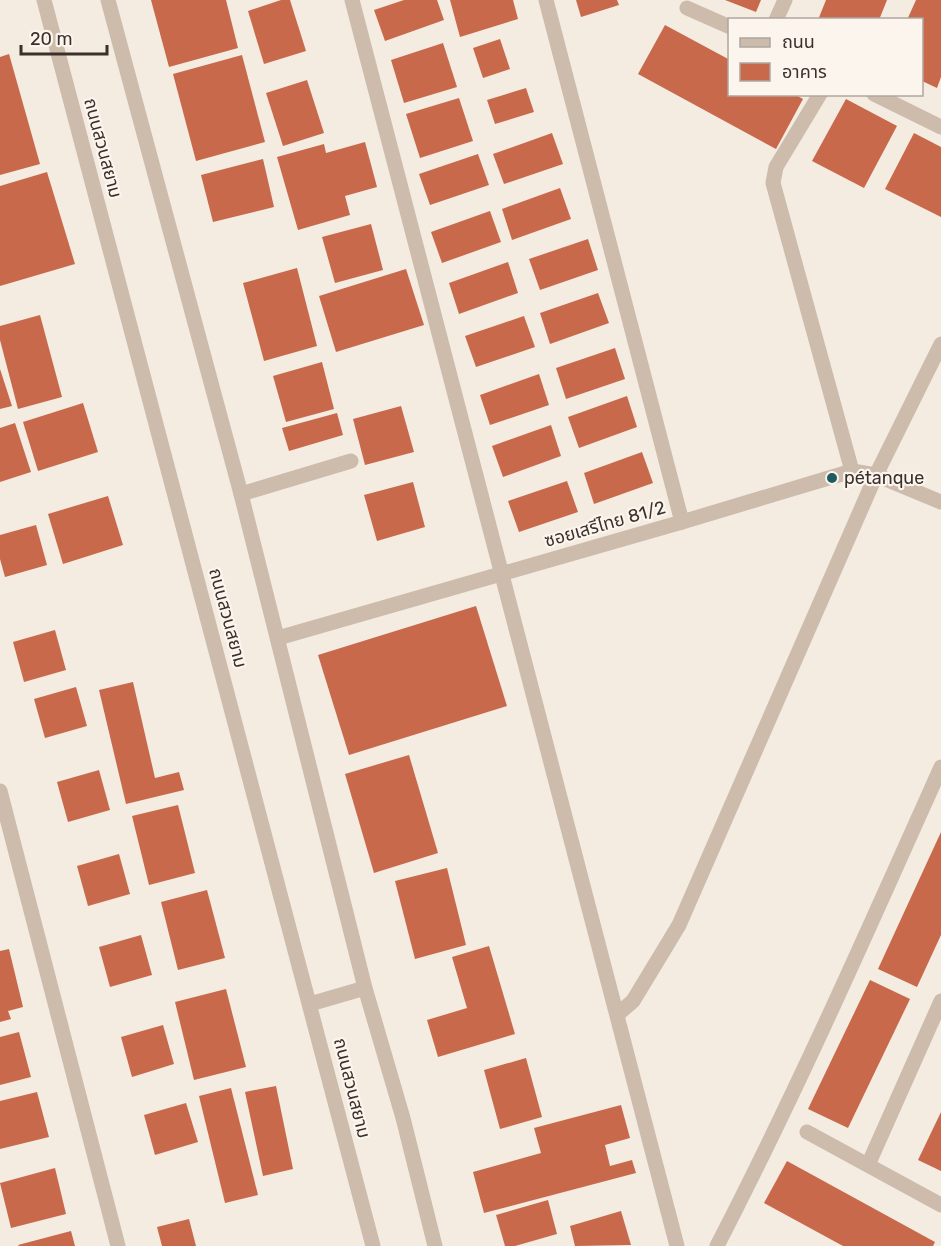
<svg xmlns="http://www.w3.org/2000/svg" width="941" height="1246" font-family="Rubik,'Noto Sans Thai',sans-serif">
  <rect width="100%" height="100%" fill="#f4ebe1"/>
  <!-- building -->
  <g fill="#c8694b">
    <polygon points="151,0 226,0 238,48 169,67"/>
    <polygon points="281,0 290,0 306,51 264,64 248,11"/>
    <polygon points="404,0 437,0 444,20 385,41 374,10"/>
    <polygon points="450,0 513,0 518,19 460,37"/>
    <polygon points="576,0 617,0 619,5 581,17"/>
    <polygon points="725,0 761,0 756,12"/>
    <polygon points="826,0 887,0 879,20 818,20"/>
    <polygon points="916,0 941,0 941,77 937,88 922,81 922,20 907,20"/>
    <polygon points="665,25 730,60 730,94 794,94 803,99 776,149 638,74"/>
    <polygon points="500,39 510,69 483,78 473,48"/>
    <polygon points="443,43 457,87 404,103 391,60"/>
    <polygon points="9,54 40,164 0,175 0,57"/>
    <polygon points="242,55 265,142 196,161 173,74"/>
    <polygon points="307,80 324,133 283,146 266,93"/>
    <polygon points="526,88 534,112 495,124 487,100"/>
    <polygon points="459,98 473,141 420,158 406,114"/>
    <polygon points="846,99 897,126 864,188 812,161"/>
    <polygon points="552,133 563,164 504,184 493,154"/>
    <polygon points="914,133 941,147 941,217 885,189"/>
    <polygon points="365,142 377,187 345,196 350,215 298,230 277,157 324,144 326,153"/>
    <polygon points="478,154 489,185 430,205 419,174"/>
    <polygon points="263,159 274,207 213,222 201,175"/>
    <polygon points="47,172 75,264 0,286 0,186"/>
    <polygon points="560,188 571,219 512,240 502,209"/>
    <polygon points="490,211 501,242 442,263 431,232"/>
    <polygon points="371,224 383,270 335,283 322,237"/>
    <polygon points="588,239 598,270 540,290 529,259"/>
    <polygon points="508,262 518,293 459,314 449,283"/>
    <polygon points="297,268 317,346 264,361 243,283"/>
    <polygon points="406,269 424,325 336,352 319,296"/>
    <polygon points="598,293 609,323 550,344 540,313"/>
    <polygon points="40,315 62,397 18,409 0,340 0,326"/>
    <polygon points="524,316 535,347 476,367 465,336"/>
    <polygon points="615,348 625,379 566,399 556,368"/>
    <polygon points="322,362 334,409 286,422 273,376"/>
    <polygon points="0,369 12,406 0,409"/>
    <polygon points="539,374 549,405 490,425 480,395"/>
    <polygon points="627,396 637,427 579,448 568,417"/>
    <polygon points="83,403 98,452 38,471 23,422"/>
    <polygon points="401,406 414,452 365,465 353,419"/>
    <polygon points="337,413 343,435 289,451 282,428"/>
    <polygon points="15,423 31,472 0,482 0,428"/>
    <polygon points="551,425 561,456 503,477 492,446"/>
    <polygon points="642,452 653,483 594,504 584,473"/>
    <polygon points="567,481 578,512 519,532 508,501"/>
    <polygon points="413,482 425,527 377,541 364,495"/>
    <polygon points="108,496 123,545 63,564 48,514"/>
    <polygon points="36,525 47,565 5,577 0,559 0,535"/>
    <polygon points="476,606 507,706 349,755 318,655"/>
    <polygon points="55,630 66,670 24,682 13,642"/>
    <polygon points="133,682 155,778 179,772 184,790 126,804 99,690"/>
    <polygon points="76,687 87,726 45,738 34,699"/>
    <polygon points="409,755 438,853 374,873 345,774"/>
    <polygon points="99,770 110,810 68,822 57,782"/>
    <polygon points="178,805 195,873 149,885 132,816"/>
    <polygon points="941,832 941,935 917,987 878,969"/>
    <polygon points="119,854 130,894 88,906 77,866"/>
    <polygon points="447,868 466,945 415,959 395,881"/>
    <polygon points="207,890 225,958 178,970 161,902"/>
    <polygon points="141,935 152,975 110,987 99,947"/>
    <polygon points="489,946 515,1034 438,1057 427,1020 467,1008 452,957"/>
    <polygon points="9,949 23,1007 8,1011 11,1019 0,1022 0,951"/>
    <polygon points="870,980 910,999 848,1128 808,1109"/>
    <polygon points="226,989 246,1067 194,1080 175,1002"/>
    <polygon points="163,1025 174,1064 132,1077 121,1037"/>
    <polygon points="19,1032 31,1077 0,1085 0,1037"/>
    <polygon points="526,1058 542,1117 500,1129 484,1070"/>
    <polygon points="276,1086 293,1169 263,1176 245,1092"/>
    <polygon points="231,1088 258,1195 225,1203 199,1096"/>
    <polygon points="37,1092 49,1137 0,1149 0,1101"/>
    <polygon points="186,1103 198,1142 155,1155 144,1115"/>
    <polygon points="621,1105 630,1138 605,1145 610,1166 632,1160 636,1173 484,1213 473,1172 541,1153 534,1128"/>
    <polygon points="941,1112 941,1171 918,1160"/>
    <polygon points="787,1161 935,1242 933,1246 843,1246 764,1203"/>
    <polygon points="55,1168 66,1214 11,1228 0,1183"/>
    <polygon points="548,1200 557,1234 515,1246 505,1246 496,1215"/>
    <polygon points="621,1211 631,1245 575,1246 570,1226"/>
    <polygon points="189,1219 196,1246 162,1246 157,1227"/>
    <polygon points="71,1231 75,1246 19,1246 18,1245"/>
  </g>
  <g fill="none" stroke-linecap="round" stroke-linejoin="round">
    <!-- minor -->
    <g stroke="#cdbbac" stroke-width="15">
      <polyline points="352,0 677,1246"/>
      <polyline points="546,0 682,522"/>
      <polyline points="687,8 730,27"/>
      <polyline points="776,20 785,0"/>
      <polyline points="820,94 776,167 773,183 852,471"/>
      <polyline points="874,94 941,127"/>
      <polyline points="241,494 351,461"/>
      <polyline points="278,638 682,522 852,471 876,475 941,502"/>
      <polyline points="0,791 118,1246"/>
      <polyline points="618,1014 633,1001 679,925 876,475 941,344"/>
      <polyline points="807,1132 941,1205"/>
      <polyline points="868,1165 941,1001"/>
      <path d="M717,1246C798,1089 869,928 941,767"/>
    </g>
    <!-- tertiary -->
    <g stroke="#cdbbac" stroke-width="15">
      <polyline points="44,0 373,1246"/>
      <polyline points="108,0 241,494 365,988 403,1118 435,1246"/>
      <polyline points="310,1004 365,988"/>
    </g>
  </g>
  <!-- markers -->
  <circle fill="#1f5a5e" stroke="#fbf5ee" stroke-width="2" cx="832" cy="478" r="6"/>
  <g text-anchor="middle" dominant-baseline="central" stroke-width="4.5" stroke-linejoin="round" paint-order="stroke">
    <!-- street labels -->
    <g font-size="18" fill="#3b302b" stroke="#fbf5ee">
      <text transform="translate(103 148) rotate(75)">ถนนสวนสยาม</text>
      <text transform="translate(605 524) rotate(-16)">ซอยเสรีไทย 81/2</text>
      <text transform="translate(228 618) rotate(75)">ถนนสวนสยาม</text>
      <text transform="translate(352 1088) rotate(76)">ถนนสวนสยาม</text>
    </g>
    <!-- poi labels -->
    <g font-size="18" fill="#3b302b" stroke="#fbf5ee" text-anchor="start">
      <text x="844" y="478">pétanque</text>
    </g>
  </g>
  <!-- legend -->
  <rect x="728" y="18" width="195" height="78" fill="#fbf5ee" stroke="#aea6a0" stroke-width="1.5"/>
  <rect x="740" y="38" width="30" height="9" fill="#cdbbac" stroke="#aea6a0" stroke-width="1.5"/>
  <text x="782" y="48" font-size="18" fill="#3b302b">ถนน</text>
  <rect x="740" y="63" width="30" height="18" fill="#c8694b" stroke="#aea6a0" stroke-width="1.5"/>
  <text x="782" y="78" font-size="18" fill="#3b302b">อาคาร</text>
  <!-- scale -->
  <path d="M21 45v9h86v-9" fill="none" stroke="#3b302b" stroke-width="3"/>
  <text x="30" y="45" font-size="18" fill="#3b302b" stroke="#fbf5ee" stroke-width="4.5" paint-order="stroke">20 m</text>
</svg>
